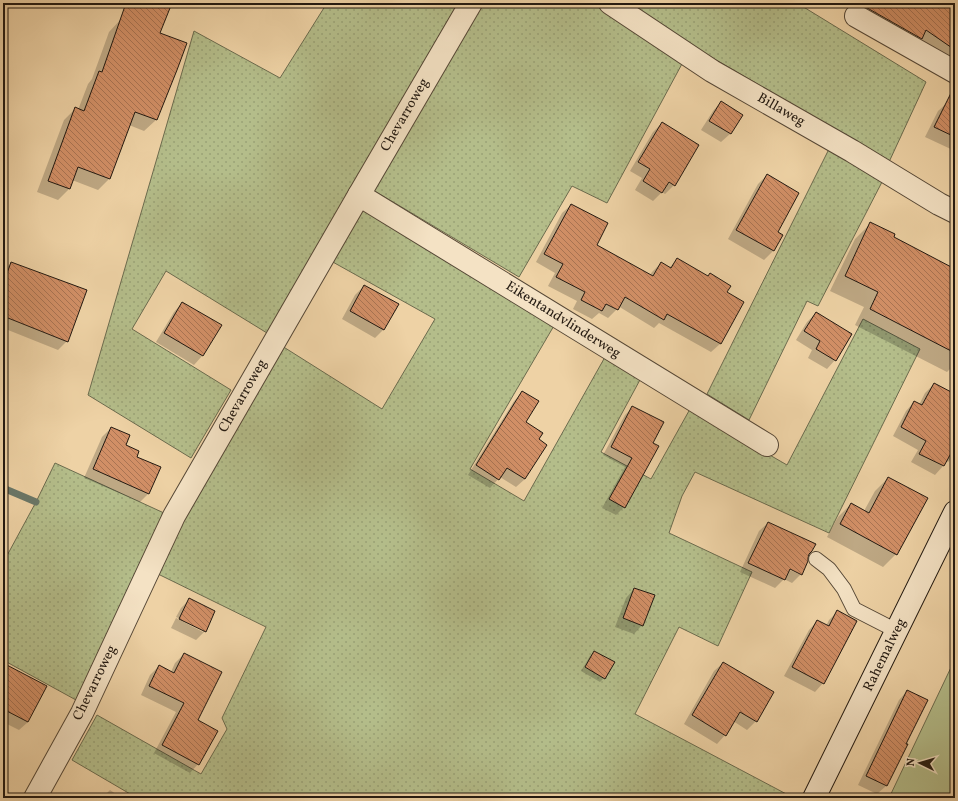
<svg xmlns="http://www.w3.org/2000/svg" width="958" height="801" font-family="Vollkorn,serif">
  <defs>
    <pattern id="grass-dots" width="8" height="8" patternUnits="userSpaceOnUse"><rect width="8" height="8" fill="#b4bd8a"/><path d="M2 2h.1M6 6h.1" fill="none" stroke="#9aa276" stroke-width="1.8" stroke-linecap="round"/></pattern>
    <pattern id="building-back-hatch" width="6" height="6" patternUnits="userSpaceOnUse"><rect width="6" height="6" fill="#d18f66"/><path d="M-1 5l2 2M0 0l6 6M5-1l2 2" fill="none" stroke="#a97453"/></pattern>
  </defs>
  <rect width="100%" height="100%" fill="#eed2a5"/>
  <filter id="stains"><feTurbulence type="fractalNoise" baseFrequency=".005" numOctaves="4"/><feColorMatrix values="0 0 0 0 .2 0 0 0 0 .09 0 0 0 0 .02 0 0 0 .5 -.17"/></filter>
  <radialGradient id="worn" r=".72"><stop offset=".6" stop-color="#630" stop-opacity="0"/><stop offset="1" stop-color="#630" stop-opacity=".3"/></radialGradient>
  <!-- grass -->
  <g fill="url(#grass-dots)" stroke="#6b6b4e">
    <polygon points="327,3 458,3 267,333 166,271 132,329 231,390 191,458 88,395 194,31 280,78"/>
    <polygon points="480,3 593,3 683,62 607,203 572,186 519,277 373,190"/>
    <polygon points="628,3 797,3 926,82 889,162 797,107 704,53"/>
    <polygon points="830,147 882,182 818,306 807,301 749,420 707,394"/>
    <polygon points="361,205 555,324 470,469 524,501 605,357 641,378 601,452 651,479 690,409 787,465 863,319 920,349 829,533 695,472 682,496 669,533 752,572 718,646 679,627 635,714 792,797 791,798 137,798 72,760 97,715 201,774 227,729 222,718 266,627 158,574 184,518 282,346 382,409 435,319 331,261"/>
    <polygon points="55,463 164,513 76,700 3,660 3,563 36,502"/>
  </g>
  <!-- garden -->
  <polygon fill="#b4bd8a" stroke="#6b6b4e" points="955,659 955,798 889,798"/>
  <!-- shadow -->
  <g fill="#0003" fill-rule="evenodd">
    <polygon points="136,3 171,3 158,34 176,69 156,120 144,131 129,125 109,179 98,190 72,180 69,189 58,200 37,192 64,120 75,109 78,110 88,84 92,79 109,32"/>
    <polygon points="850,3 939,3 955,15 955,66 845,13"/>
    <polygon points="721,102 742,115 730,134 721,142 701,130 713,111"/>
    <polygon points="948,102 955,105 955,151 925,137 938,111"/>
    <polygon points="662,123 674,185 665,194 662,192 653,201 635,190 642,178 630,171 653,132"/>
    <polygon points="767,175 776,232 782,235 773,251 764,260 728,239 758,184"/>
    <polygon points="571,205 596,245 650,275 652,272 661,263 669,268 677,260 726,293 743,302 720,344 711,352 659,323 654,328 618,306 617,309 608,318 599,313 592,319 573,309 577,301 548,286 555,273 536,262 562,213"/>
    <polygon points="870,224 892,238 955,270 955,364 947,372 855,325 864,307 830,291 855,239"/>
    <polygon points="11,263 67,341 58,350 3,328 3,272"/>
    <polygon points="364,286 384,329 375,338 342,319 355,295"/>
    <polygon points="182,303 220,326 202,356 194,365 156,342 174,312"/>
    <polygon points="816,313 835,360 827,369 808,358 812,350 796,340 807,322"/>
    <polygon points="934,384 955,395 955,455 948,462 946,461 943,466 935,475 911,462 918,450 893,436 906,411 914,402 919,405 925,393"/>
    <polygon points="523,392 524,422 537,440 525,479 516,487 500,477 490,488 468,475 514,401"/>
    <polygon points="633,407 651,444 624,507 616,515 602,508 625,467 603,455 625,415"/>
    <polygon points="111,428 135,457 149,493 140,502 84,478 102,437"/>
    <polygon points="888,478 896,554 883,567 827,537 838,517 851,504 864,511 875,491"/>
    <path d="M768,523L808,555L801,574L792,583L784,579L775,588L740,572L759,531ZM786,566L799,572V574L785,568Z"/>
    <polygon points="634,589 642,625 634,634 615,627 626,598"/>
    <polygon points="189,600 205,631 196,640 171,628 176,618 203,632 203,629 176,617 181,608"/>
    <polygon points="837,612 823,683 815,692 784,676 809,630 817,621 826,626 829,620"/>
    <polygon points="594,652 604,678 600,682 581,671 590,656"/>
    <polygon points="184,654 197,721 198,764 190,773 154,753 176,712 141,695 150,675 159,666 171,672 175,663"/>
    <polygon points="723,663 756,721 747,730 733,721 725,735 717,744 684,724 714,671"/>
    <polygon points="3,664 28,722 19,730 3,722"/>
    <polygon points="907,691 905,744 906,745 886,786 877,794 858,785 899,700"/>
    <polygon points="110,790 122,798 102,798"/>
  </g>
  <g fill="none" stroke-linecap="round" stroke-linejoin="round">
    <!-- stream -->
    <polyline stroke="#6a7869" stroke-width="7" points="3,488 36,502"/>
  </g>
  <!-- building -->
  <g fill="url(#building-back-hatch)" stroke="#221911">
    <polygon points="126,3 172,3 160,33 187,43 177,70 157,120 135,112 110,179 78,167 70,189 48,181 75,107 84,111 99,71 102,72"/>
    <polygon points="849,3 955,3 955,50 926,30 922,39 862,5 856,4 852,4"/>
    <polygon points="955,85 955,137 934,127"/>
    <polygon points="721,101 743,115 731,134 709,121"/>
    <polygon points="662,122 699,145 675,186 669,182 662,193 643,181 650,169 638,162"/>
    <polygon points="767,174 799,193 778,232 783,235 774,251 736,230"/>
    <polygon points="571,204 608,223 597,245 653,276 661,262 671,268 677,258 708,276 710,273 731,286 727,292 744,302 721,344 667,314 664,320 625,297 618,310 606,304 602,311 581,300 585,292 556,277 563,264 544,254"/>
    <polygon points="870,222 895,234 894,237 955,269 955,353 870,309 878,292 845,276"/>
    <polygon points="11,262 87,290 68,342 3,316 3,285"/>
    <polygon points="364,285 399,304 384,330 350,311"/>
    <polygon points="182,302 222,325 203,356 164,333"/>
    <polygon points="816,312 852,334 836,361 816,349 820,341 804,331"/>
    <polygon points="934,383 955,394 955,446 944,466 919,454 926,441 901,427 914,401 922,405"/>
    <polygon points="522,391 539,401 526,422 543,433 539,439 547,445 525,479 507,468 499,480 476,465"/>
    <polygon points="632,406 664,422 653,443 659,446 625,508 609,499 632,458 611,447"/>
    <polygon points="111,427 130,435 126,445 139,451 137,457 161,467 149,494 93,469"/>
    <polygon points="888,477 928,498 897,555 840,524 851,503 869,513"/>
    <polygon points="768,522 816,544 812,551 809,554 808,558 808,561 802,575 790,569 785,580 748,563"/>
    <polygon points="634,588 655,595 643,626 623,618"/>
    <polygon points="189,598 215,611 206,632 179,619"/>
    <polygon points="837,610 857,621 824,684 792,667 817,620 829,626"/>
    <polygon points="594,651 615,662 605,679 585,667"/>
    <polygon points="184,653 222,672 198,720 218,731 199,765 162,745 184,703 149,686 159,665 174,673"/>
    <polygon points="723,662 774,692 757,722 740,712 726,736 692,715"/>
    <polygon points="3,663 47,686 28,722 3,709"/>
    <polygon points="907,690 928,700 906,744 908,744 887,786 866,776"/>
  </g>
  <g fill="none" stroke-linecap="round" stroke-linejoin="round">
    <defs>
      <polyline id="lane" points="816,559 829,569 844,589 854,609 897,631"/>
      <g id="street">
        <polyline points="610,3 712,71 852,151 939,204 955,212"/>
        <polyline points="856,16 955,72"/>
        <polyline points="359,195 767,445"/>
        <polyline points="35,798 82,713 174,516 359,195 471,3"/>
      </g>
      <polyline id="secondary" points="814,798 955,512"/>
    </defs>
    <!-- lane casing -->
    <use href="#lane" stroke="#554736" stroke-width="16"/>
    <!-- street casing -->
    <use href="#street" stroke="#554736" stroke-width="24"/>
    <!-- secondary casing -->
    <use href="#secondary" stroke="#221911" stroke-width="24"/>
    <!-- lane -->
    <use href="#lane" stroke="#f4e2c4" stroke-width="14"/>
    <!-- street -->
    <use href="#street" stroke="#f4e2c4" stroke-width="22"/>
    <!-- secondary -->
    <use href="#secondary" stroke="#f4e2c4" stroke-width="22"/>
  </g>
  <g text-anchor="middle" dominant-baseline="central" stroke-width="4" stroke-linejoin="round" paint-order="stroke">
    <!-- street labels -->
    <g font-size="14" fill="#221911" stroke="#f4e2c4">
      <text transform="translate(781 110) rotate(30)">Billaweg</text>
      <text transform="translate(405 115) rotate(-60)">Chevarroweg</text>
      <text transform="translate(563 320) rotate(32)">Eikentandvlinderweg</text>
      <text transform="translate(243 396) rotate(-60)">Chevarroweg</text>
      <text transform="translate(885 655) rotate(-64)">Rahemalweg</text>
      <text transform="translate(95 683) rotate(-64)">Chevarroweg</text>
    </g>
  </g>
  <!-- margin -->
  <rect width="958" height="801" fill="none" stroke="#eed2a5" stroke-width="16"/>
  <rect x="4" y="4" width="950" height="793" fill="none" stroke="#221911" stroke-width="2"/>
  <rect x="8" y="8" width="942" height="785" fill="none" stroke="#221911"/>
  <!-- north arrow -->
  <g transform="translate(920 763) rotate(275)" stroke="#f4e2c4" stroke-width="3" paint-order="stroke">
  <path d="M0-3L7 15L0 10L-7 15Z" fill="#221911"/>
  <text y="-6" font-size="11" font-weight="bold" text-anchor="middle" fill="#221911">N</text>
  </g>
  <rect width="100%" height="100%" filter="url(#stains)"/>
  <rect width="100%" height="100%" fill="url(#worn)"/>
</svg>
